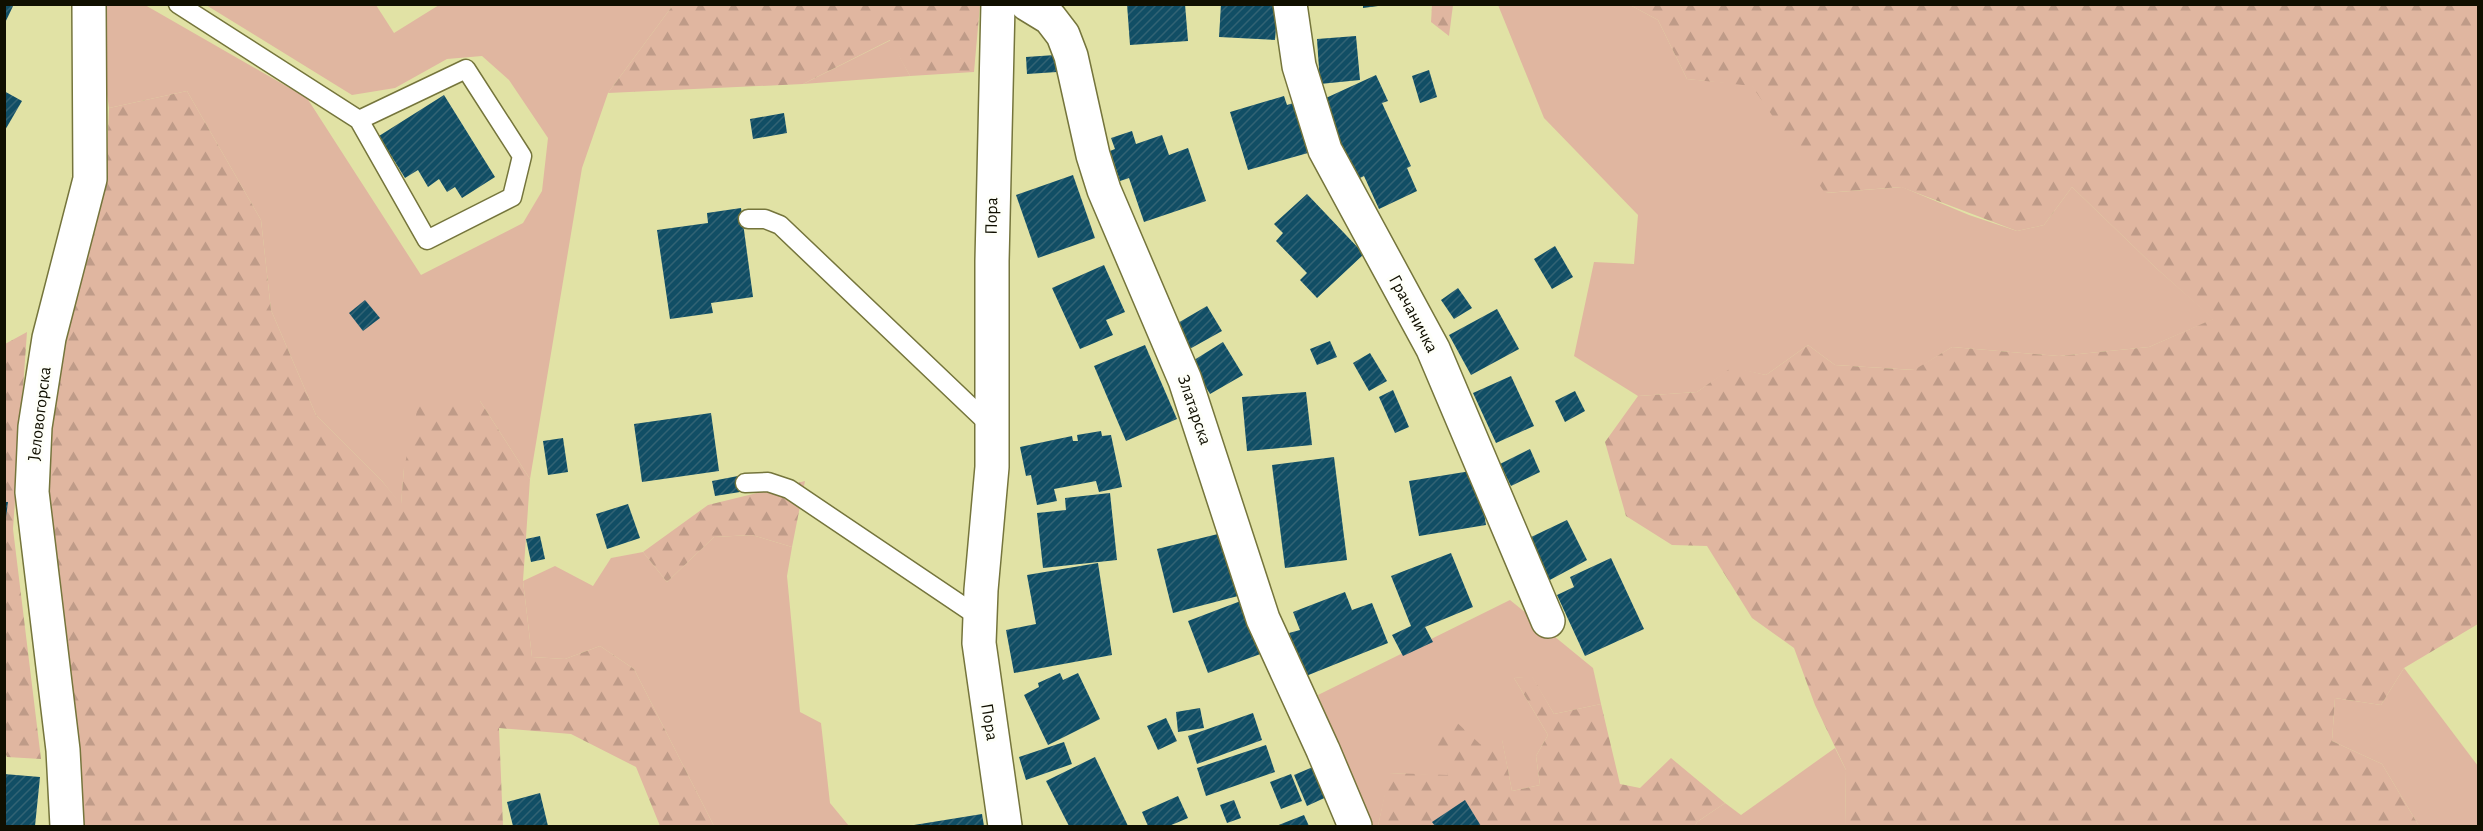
<svg xmlns="http://www.w3.org/2000/svg" width="2483" height="831" font-family="'Alegreya Sans',sans-serif">
  <defs>
    <pattern id="forest-firs" width="22" height="20" patternUnits="userSpaceOnUse" patternTransform="scale(1.5)"><rect width="22" height="20" fill="#e0b6a0"/><path d="M5 1l3.5 6h-7zM16 11l3.5 6h-7z" fill="#bf9b88"/></pattern>
    <pattern id="building-hatch" width="6" height="6" patternUnits="userSpaceOnUse" patternTransform="scale(1.5)"><rect width="6" height="6" fill="#114e65"/><path d="M-1 1l2-2M0 6l6-6M5 7l2-2" fill="none" stroke="#326374"/></pattern>
  </defs>
  <rect width="100%" height="100%" fill="#e1e2a5"/>
  <!-- grass -->
  <g fill="#e0b6a0">
    <polygon points="94,5 145,5 307,98 421,275 523,223 542,191 548,138 509,80 482,56 447,59 395,88 352,95 206,5 376,5 394,33 439,5 673,5 608,93 582,168 530,479 480,401 404,468 401,505 382,481 316,415 271,310 261,220 187,91 109,108"/>
    <polygon points="1498,5 1630,5 1658,20 1687,79 1752,85 1826,193 1902,187 1969,215 2017,231 2044,225 2072,187 2156,268 2214,319 2149,347 2059,356 1952,347 1915,370 1835,365 1808,345 1766,375 1732,368 1697,392 1638,396 1574,356 1594,262 1634,264 1638,215 1544,118"/>
    <polygon points="891,40 910,76 803,84"/>
    <polygon points="752,535 792,547 787,576 800,712 821,723 830,803 849,826 714,826 634,669 600,646 565,659 532,657 523,581 555,566 593,586 611,558 643,552 667,582 714,537"/>
    <polygon points="1510,600 1593,668 1601,704 1554,714 1532,677 1514,678 1548,735 1536,756 1540,785 1512,791 1502,740 1448,776 1390,773 1378,826 1368,826 1318,695"/>
    <polygon points="2404,668 2478,766 2478,826 2419,826 2382,764 2332,741 2335,698 2381,705"/>
    <polygon points="1835,748 1846,770 1845,826 1695,826 1697,822 1725,803 1741,815"/>
  </g>
  <!-- forest -->
  <g fill="url(#forest-firs)">
    <polygon points="673,5 980,5 974,72 910,76 890,40 803,84 608,93"/>
    <polygon points="1432,5 1453,5 1449,36 1431,22"/>
    <polygon points="1630,5 2478,5 2478,624 2404,668 2381,705 2335,698 2332,741 2382,764 2419,826 1845,826 1846,770 1815,705 1794,648 1752,618 1707,546 1672,545 1626,516 1605,442 1638,396 1697,392 1732,367 1766,375 1808,345 1835,365 1914,370 1952,347 2059,356 2149,347 2213,319 2156,268 2072,187 2044,225 2017,231 1901,187 1825,193 1752,86 1687,79 1658,20"/>
    <polygon points="187,91 261,220 271,310 316,415 382,481 401,504 404,468 419,402 480,401 530,479 523,581 532,657 565,659 600,646 634,669 714,826 660,826 636,767 571,734 499,728 503,826 74,826 36,467 106,176 109,108"/>
    <polygon points="27,332 13,529 41,759 7,757 5,752 5,344"/>
    <polygon points="805,481 792,547 752,535 714,537 667,582 643,552 708,505"/>
    <polygon points="1532,676 1554,714 1601,704 1620,784 1640,788 1671,758 1725,803 1697,822 1695,826 1378,826 1389,773 1448,775 1433,739 1451,717 1480,744 1502,739 1512,791 1540,785 1536,756 1548,735 1514,678"/>
  </g>
  <!-- building -->
  <g fill="url(#building-hatch)">
    <polygon points="4,4 14,4 4,25"/>
    <polygon points="1127,4 1185,4 1188,41 1130,45"/>
    <polygon points="1221,4 1278,4 1275,40 1219,37"/>
    <polygon points="1363,4 1378,4 1378,6 1363,8"/>
    <polygon points="1356,36 1360,80 1320,84 1317,39"/>
    <polygon points="1055,55 1057,72 1027,74 1026,57"/>
    <polygon points="1429,70 1437,97 1420,103 1412,76"/>
    <polygon points="1376,75 1388,101 1382,103 1411,166 1407,168 1417,191 1379,209 1364,176 1352,182 1315,103"/>
    <polygon points="4,91 22,101 4,132"/>
    <polygon points="444,95 495,177 462,198 455,187 447,192 439,179 428,187 418,170 405,178 379,136"/>
    <polygon points="1284,96 1287,105 1300,101 1315,151 1248,170 1230,112"/>
    <polygon points="784,113 787,133 753,139 750,119"/>
    <polygon points="1132,131 1136,144 1162,135 1169,155 1188,148 1206,201 1144,222 1129,178 1120,181 1110,151 1115,149 1111,138"/>
    <polygon points="1073,175 1095,238 1038,258 1016,195"/>
    <polygon points="1307,194 1364,254 1317,298 1300,280 1307,273 1276,241 1283,233 1274,224"/>
    <polygon points="741,208 753,297 711,303 713,313 670,319 657,230 708,223 707,213"/>
    <polygon points="1555,246 1573,277 1552,289 1534,259"/>
    <polygon points="1104,265 1125,312 1106,320 1113,335 1080,349 1052,288"/>
    <polygon points="1458,288 1472,308 1454,319 1441,300"/>
    <polygon points="365,300 380,318 363,331 349,313"/>
    <polygon points="1207,306 1222,331 1186,351 1171,327"/>
    <polygon points="1497,309 1519,349 1471,375 1449,335"/>
    <polygon points="1330,341 1337,357 1317,365 1310,349"/>
    <polygon points="1223,342 1243,375 1210,394 1191,362"/>
    <polygon points="1145,345 1177,419 1126,441 1094,366"/>
    <polygon points="1370,353 1387,381 1369,391 1353,363"/>
    <polygon points="1511,376 1534,426 1496,443 1473,393"/>
    <polygon points="1393,390 1409,427 1395,433 1379,397"/>
    <polygon points="1575,391 1585,411 1565,422 1555,401"/>
    <polygon points="1306,392 1312,445 1247,451 1242,397"/>
    <polygon points="711,413 719,471 642,482 634,424"/>
    <polygon points="1101,431 1102,436 1111,435 1122,487 1099,492 1096,481 1054,489 1057,501 1037,505 1031,475 1026,476 1020,447 1072,436 1073,441 1078,441 1077,435"/>
    <polygon points="563,438 568,472 548,475 543,441"/>
    <polygon points="1530,449 1540,472 1511,486 1500,464"/>
    <polygon points="1334,457 1347,560 1285,568 1272,465"/>
    <polygon points="1477,470 1486,525 1419,536 1409,481"/>
    <polygon points="738,476 740,492 715,496 712,481"/>
    <polygon points="1110,493 1117,560 1043,568 1037,513 1066,510 1065,498"/>
    <polygon points="4,502 8,502 6,517 4,517"/>
    <polygon points="628,504 640,538 607,549 596,514"/>
    <polygon points="1567,520 1587,560 1548,581 1527,539"/>
    <polygon points="1222,533 1238,596 1173,613 1157,549"/>
    <polygon points="540,536 545,559 531,562 526,539"/>
    <polygon points="1451,553 1473,607 1425,627 1433,642 1403,656 1392,635 1411,626 1391,576"/>
    <polygon points="1611,558 1644,629 1585,656 1557,595 1574,587 1570,577"/>
    <polygon points="1098,563 1112,655 1014,673 1006,630 1036,624 1027,575"/>
    <polygon points="1345,592 1352,610 1372,603 1388,643 1306,676 1289,633 1300,630 1293,612"/>
    <polygon points="1246,599 1266,652 1208,673 1188,621"/>
    <polygon points="1060,673 1063,680 1078,673 1100,719 1048,745 1024,695 1039,687 1038,683"/>
    <polygon points="1200,708 1204,728 1178,732 1176,712"/>
    <polygon points="1253,713 1262,740 1197,764 1188,736"/>
    <polygon points="1166,718 1177,741 1158,750 1147,726"/>
    <polygon points="1064,742 1072,764 1026,780 1019,757"/>
    <polygon points="1266,745 1275,772 1206,796 1197,768"/>
    <polygon points="1095,757 1128,826 1069,826 1046,781"/>
    <polygon points="1320,764 1333,794 1307,806 1294,775"/>
    <polygon points="4,774 40,777 35,826 4,826"/>
    <polygon points="1291,774 1302,801 1281,809 1270,782"/>
    <polygon points="540,793 548,826 513,826 507,802"/>
    <polygon points="1178,796 1188,818 1169,826 1148,826 1142,812"/>
    <polygon points="1234,800 1241,818 1227,823 1220,805"/>
    <polygon points="1465,800 1481,826 1435,826 1432,822"/>
    <polygon points="982,814 984,826 914,826 914,825"/>
    <polygon points="1304,815 1309,826 1276,826"/>
  </g>
  <g fill="none" stroke-linecap="round" stroke-linejoin="round">
    <defs>
      <g id="lane">
        <polyline points="178,4 359,120 427,240 512,197 522,156 466,69 359,120"/>
        <polyline points="748,219 765,219 780,225 993,428"/>
        <polyline points="745,483 768,482 789,489 979,617"/>
      </g>
      <g id="street">
        <polyline points="1027,4 1050,18 1063,35 1071,56 1093,155 1104,190 1185,380 1263,619 1323,750 1355,826"/>
        <polyline points="1290,4 1299,66 1325,150 1433,349 1548,621"/>
        <polyline points="67,826 63,750 32,492 35,427 49,338 90,179 89,4"/>
      </g>
      <polyline id="secondary" points="998,4 992,261 992,467 981,590 979,643 1005,826"/>
    </defs>
    <!-- lane casing -->
    <use href="#lane" stroke="#75753c" stroke-width="21"/>
    <!-- street casing -->
    <use href="#street" stroke="#75753c" stroke-width="36"/>
    <!-- secondary casing -->
    <use href="#secondary" stroke="#75753c" stroke-width="36"/>
    <!-- lane -->
    <use href="#lane" stroke="#fff" stroke-width="18"/>
    <!-- street -->
    <use href="#street" stroke="#fff" stroke-width="33"/>
    <!-- secondary -->
    <use href="#secondary" stroke="#fff" stroke-width="33"/>
  </g>
  <g text-anchor="middle" dominant-baseline="central" stroke-width="6" stroke-linejoin="round" paint-order="stroke">
    <!-- street labels -->
    <g font-size="18" fill="#100f00" stroke="#fefff9">
      <text transform="translate(992 216) rotate(-89)">Пора</text>
      <text transform="translate(1413 314) rotate(62)">Грачаничка</text>
      <text transform="translate(1194 410) rotate(71)">Златарска</text>
      <text transform="translate(40 414) rotate(-83)">Јеловогорска</text>
      <text transform="translate(989 722) rotate(81)">Пора</text>
    </g>
  </g>
  <!-- border -->
  <rect width="2483" height="831" fill="none" stroke="#100f00" stroke-width="12"/>
</svg>
